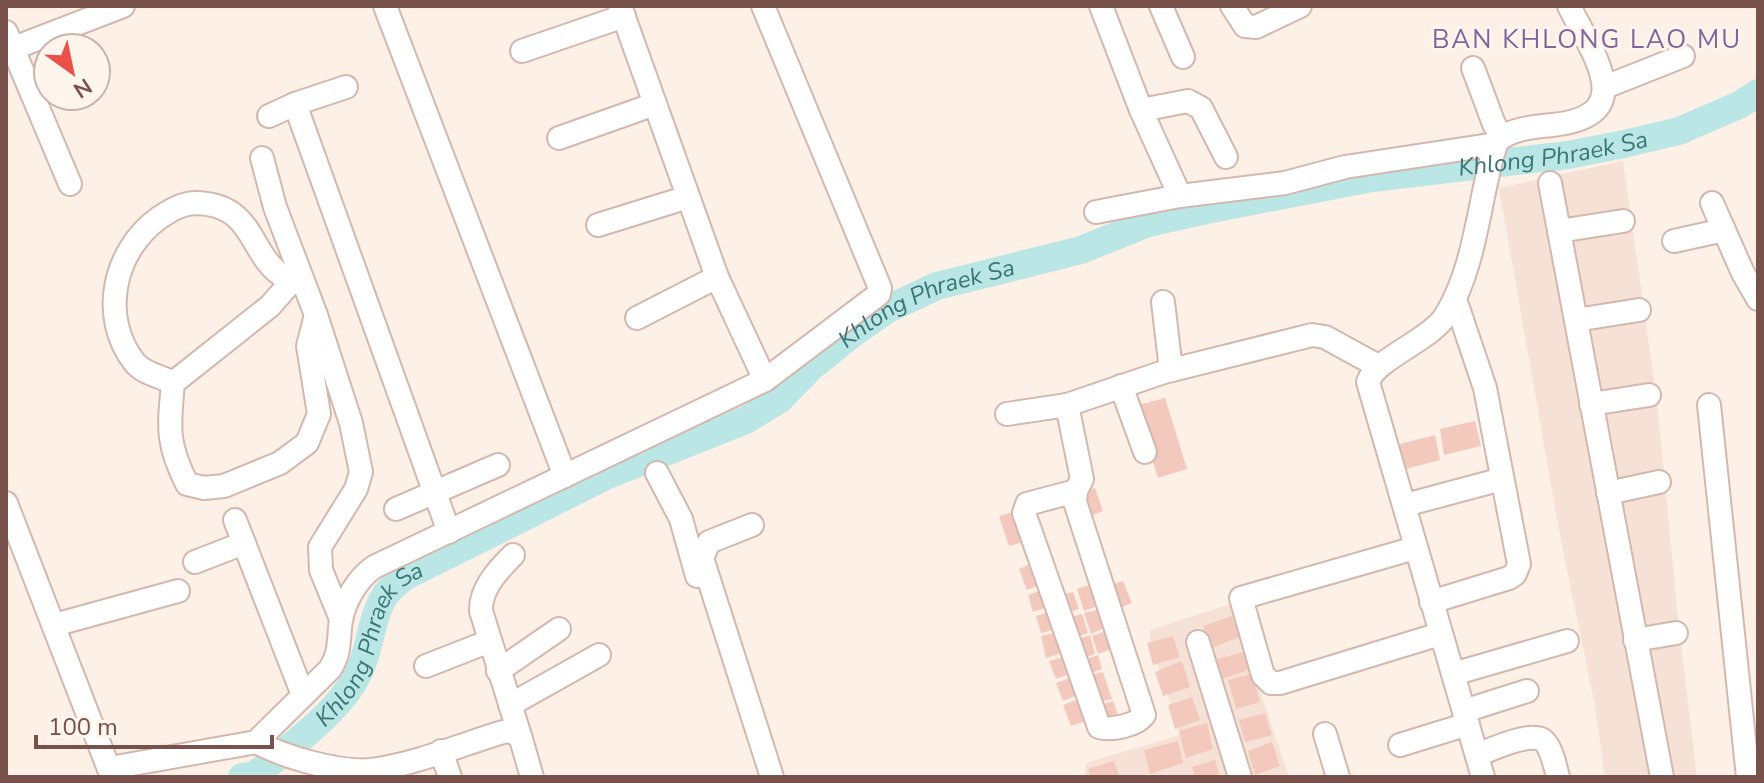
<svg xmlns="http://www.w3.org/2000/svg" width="1764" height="783" font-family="'Nunito Sans',sans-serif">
  <rect width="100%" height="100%" fill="#fdf0e7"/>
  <!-- residential -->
  <g fill="#f5e1d5">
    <polygon points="1623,161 1657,402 1679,628 1697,777 1605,777 1595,706 1560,536 1499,188"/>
    <polygon points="1231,604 1289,777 1085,777 1086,763 1180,735 1150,639 1150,630"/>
  </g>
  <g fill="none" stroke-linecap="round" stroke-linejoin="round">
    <!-- canal -->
    <polyline stroke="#bae7e6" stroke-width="16" points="255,775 255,777"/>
    <!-- river -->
    <path stroke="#bae7e6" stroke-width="28" id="s1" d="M242,777L255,775C288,748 337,714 357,676C371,651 370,617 386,594C391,588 398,582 404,577L608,475L746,420L780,399L811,367L852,334L888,309L937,286L1081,250L1148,223L1206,210L1372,178L1568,155L1624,144L1679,131L1739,105L1758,93"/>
  </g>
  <!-- building -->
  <g fill="#f3c9bd">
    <polygon points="1165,398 1187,469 1158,478 1135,406"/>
    <polygon points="1475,421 1481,446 1444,455 1440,429"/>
    <polygon points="1435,435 1440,460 1402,470 1396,445"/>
    <polygon points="1095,488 1103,511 1085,518 1078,495"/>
    <polygon points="1017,511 1027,541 1009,546 999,516"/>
    <polygon points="1034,562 1043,584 1027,590 1019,569"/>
    <polygon points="1123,581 1132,603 1115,610 1107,586"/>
    <polygon points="1093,584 1100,605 1084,611 1077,589"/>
    <polygon points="1045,589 1051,606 1033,612 1028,595"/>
    <polygon points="1073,592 1079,609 1065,614 1058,596"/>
    <polygon points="1101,609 1107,627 1091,634 1084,613"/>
    <polygon points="1053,611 1059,628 1041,633 1036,616"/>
    <polygon points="1082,614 1088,633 1073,638 1066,618"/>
    <polygon points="1232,616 1239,637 1212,648 1203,626"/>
    <polygon points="1109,630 1115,648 1098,654 1092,636"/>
    <polygon points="1058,632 1065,652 1046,658 1041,636"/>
    <polygon points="1090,635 1095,654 1079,660 1074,641"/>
    <polygon points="1173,636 1180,657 1153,665 1147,643"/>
    <polygon points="1244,652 1248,670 1223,679 1217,659"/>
    <polygon points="1098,655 1102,669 1085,675 1081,661"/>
    <polygon points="1066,656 1072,673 1056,679 1049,661"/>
    <polygon points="1182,661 1190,687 1163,696 1155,672"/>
    <polygon points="1103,672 1112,699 1094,703 1085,676"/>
    <polygon points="1252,674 1260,702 1236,709 1228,680"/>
    <polygon points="1072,677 1080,694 1063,701 1056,683"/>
    <polygon points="1192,697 1200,720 1175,729 1168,705"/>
    <polygon points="1082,698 1089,720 1071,726 1063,705"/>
    <polygon points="1113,701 1121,722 1104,726 1096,706"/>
    <polygon points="1265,713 1272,735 1245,742 1239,720"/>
    <polygon points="1207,723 1213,749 1186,758 1179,731"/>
    <polygon points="1178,741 1183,763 1150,774 1144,750"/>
    <polygon points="1272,742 1280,766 1255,775 1248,751"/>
    <polygon points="1215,760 1220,777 1195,777 1192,767"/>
    <polygon points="1114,761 1120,777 1091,777 1088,769"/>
  </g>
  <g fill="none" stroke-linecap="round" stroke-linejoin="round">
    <defs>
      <g id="minor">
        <polyline points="385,6 565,476"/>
        <polyline points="620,6 717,277 765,380"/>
        <polyline points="1101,6 1141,110 1180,196"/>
        <polyline points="1161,6 1183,57"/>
        <polyline points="1232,6 1245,26 1256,27 1300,6"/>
        <polyline points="6,32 70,184"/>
        <polyline points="6,51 123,6"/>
        <polyline points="522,51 624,16"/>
        <polyline points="1473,68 1494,124 1502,137"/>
        <polyline points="1605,87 1683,56"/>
        <polyline points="295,104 449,532"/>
        <polyline points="1141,110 1188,101 1201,108 1226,157"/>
        <polyline points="269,116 295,104 346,87"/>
        <polyline points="559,138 655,104"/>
        <polyline points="262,158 275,207 316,315 351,423 361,472 356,489 320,547 321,570 341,619"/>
        <polyline points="1550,183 1662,777"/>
        <polyline points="1712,203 1743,273 1758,299"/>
        <polyline points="1096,212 1180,196 1285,183 1345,167 1496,144"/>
        <polyline points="598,225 688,197"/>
        <polyline points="1559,231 1623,221"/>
        <polyline points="1674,241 1724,230"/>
        <path d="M292,281L270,306L173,383C169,427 166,442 187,484L204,488L224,486L280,463L307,443L319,414L308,346L316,315"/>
        <polyline points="1163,302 1171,370"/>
        <polyline points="637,318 717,277"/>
        <polyline points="1576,320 1639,310"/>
        <path d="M173,383C161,376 144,374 135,363C99,318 113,251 159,218C171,210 182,203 197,203C257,205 248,257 286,278C291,281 298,283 303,285"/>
        <polyline points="1121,386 1145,452"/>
        <polyline points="1591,404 1649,395"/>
        <polyline points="1709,405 1748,777"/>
        <polyline points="1007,414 1067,405"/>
        <polyline points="657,473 681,519 697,576"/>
        <path d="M1076,491L1027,504L1024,513L1097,721L1099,727C1111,731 1137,725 1144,715L1075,502L1076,491L1082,479L1067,405L1164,372L1312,335L1325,337L1378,366"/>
        <polyline points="1608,493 1659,482"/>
        <polyline points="6,503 112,777"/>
        <polyline points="1405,505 1502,479"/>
        <polyline points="396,509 498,465"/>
        <polyline points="235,520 303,695"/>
        <polyline points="752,525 709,542 702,558 772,777"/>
        <polyline points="1415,548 1241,598 1263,675 1271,683 1280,683 1440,634"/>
        <path d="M513,555C498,570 480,589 481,611L521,739"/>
        <polyline points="195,562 244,543"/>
        <polyline points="1431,602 1509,578 1515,574 1519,564 1485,388 1455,299"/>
        <polyline points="54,625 178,591"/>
        <polyline points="1635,640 1676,633"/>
        <polyline points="1198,642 1240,777"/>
        <polyline points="426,666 490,641"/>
        <polyline points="498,671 559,629"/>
        <polyline points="1453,674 1567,641"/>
        <polyline points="510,705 599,655"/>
        <polyline points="1464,711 1527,691"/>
        <polyline points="1325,734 1338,777"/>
        <path d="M256,742C284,757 339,773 371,770C416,764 460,745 503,732L513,731L521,739L532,777"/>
        <polyline points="1400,745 1468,724"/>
        <polyline points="441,751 450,777"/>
        <path d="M1477,755C1490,750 1533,730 1544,741C1552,749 1555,766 1558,777"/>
        <path d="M110,768L256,742L330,669C341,652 338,639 341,620C345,600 357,579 374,567L765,380L879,294L880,288L763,6"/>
        <path d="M1483,777L1368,382C1376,358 1430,341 1446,315C1469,277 1476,230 1485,187C1489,171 1491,154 1498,140C1514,128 1533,127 1552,125C1640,116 1594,56 1569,6"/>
      </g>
    </defs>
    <!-- minor casing -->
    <use href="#minor" stroke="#d2b8ae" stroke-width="26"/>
    <!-- minor -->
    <use href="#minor" stroke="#fff" stroke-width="22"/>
  </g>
  <g text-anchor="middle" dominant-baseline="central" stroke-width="6" stroke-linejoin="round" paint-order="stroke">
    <!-- water labels -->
    <g font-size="24" font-style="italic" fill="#3a7675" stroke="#fff5ed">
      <text stroke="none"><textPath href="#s1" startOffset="1512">Khlong Phraek Sa</textPath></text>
      <text stroke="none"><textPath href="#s1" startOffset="864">Khlong Phraek Sa</textPath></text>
      <text stroke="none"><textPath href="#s1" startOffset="192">Khlong Phraek Sa</textPath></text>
    </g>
    <!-- quarter labels -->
    <g font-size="26" letter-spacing="2" fill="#80669b" stroke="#fff5ed">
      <text x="1587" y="39">BAN KHLONG LAO MU</text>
    </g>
  </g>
  <!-- border -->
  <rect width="1764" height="783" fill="none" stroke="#78524a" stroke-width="16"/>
  <!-- north arrow -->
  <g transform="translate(72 72) rotate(147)"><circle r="38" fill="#fff5ed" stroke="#c9b4ac" stroke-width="2"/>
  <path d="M0-6L14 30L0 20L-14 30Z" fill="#ea5149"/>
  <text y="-12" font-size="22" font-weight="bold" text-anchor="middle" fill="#78524a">N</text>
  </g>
  <!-- scale -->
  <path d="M36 735v12h236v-12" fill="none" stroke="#78524a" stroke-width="4"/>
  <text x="48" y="735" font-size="24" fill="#78524a" stroke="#fff5ed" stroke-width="6" paint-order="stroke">100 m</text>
</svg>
